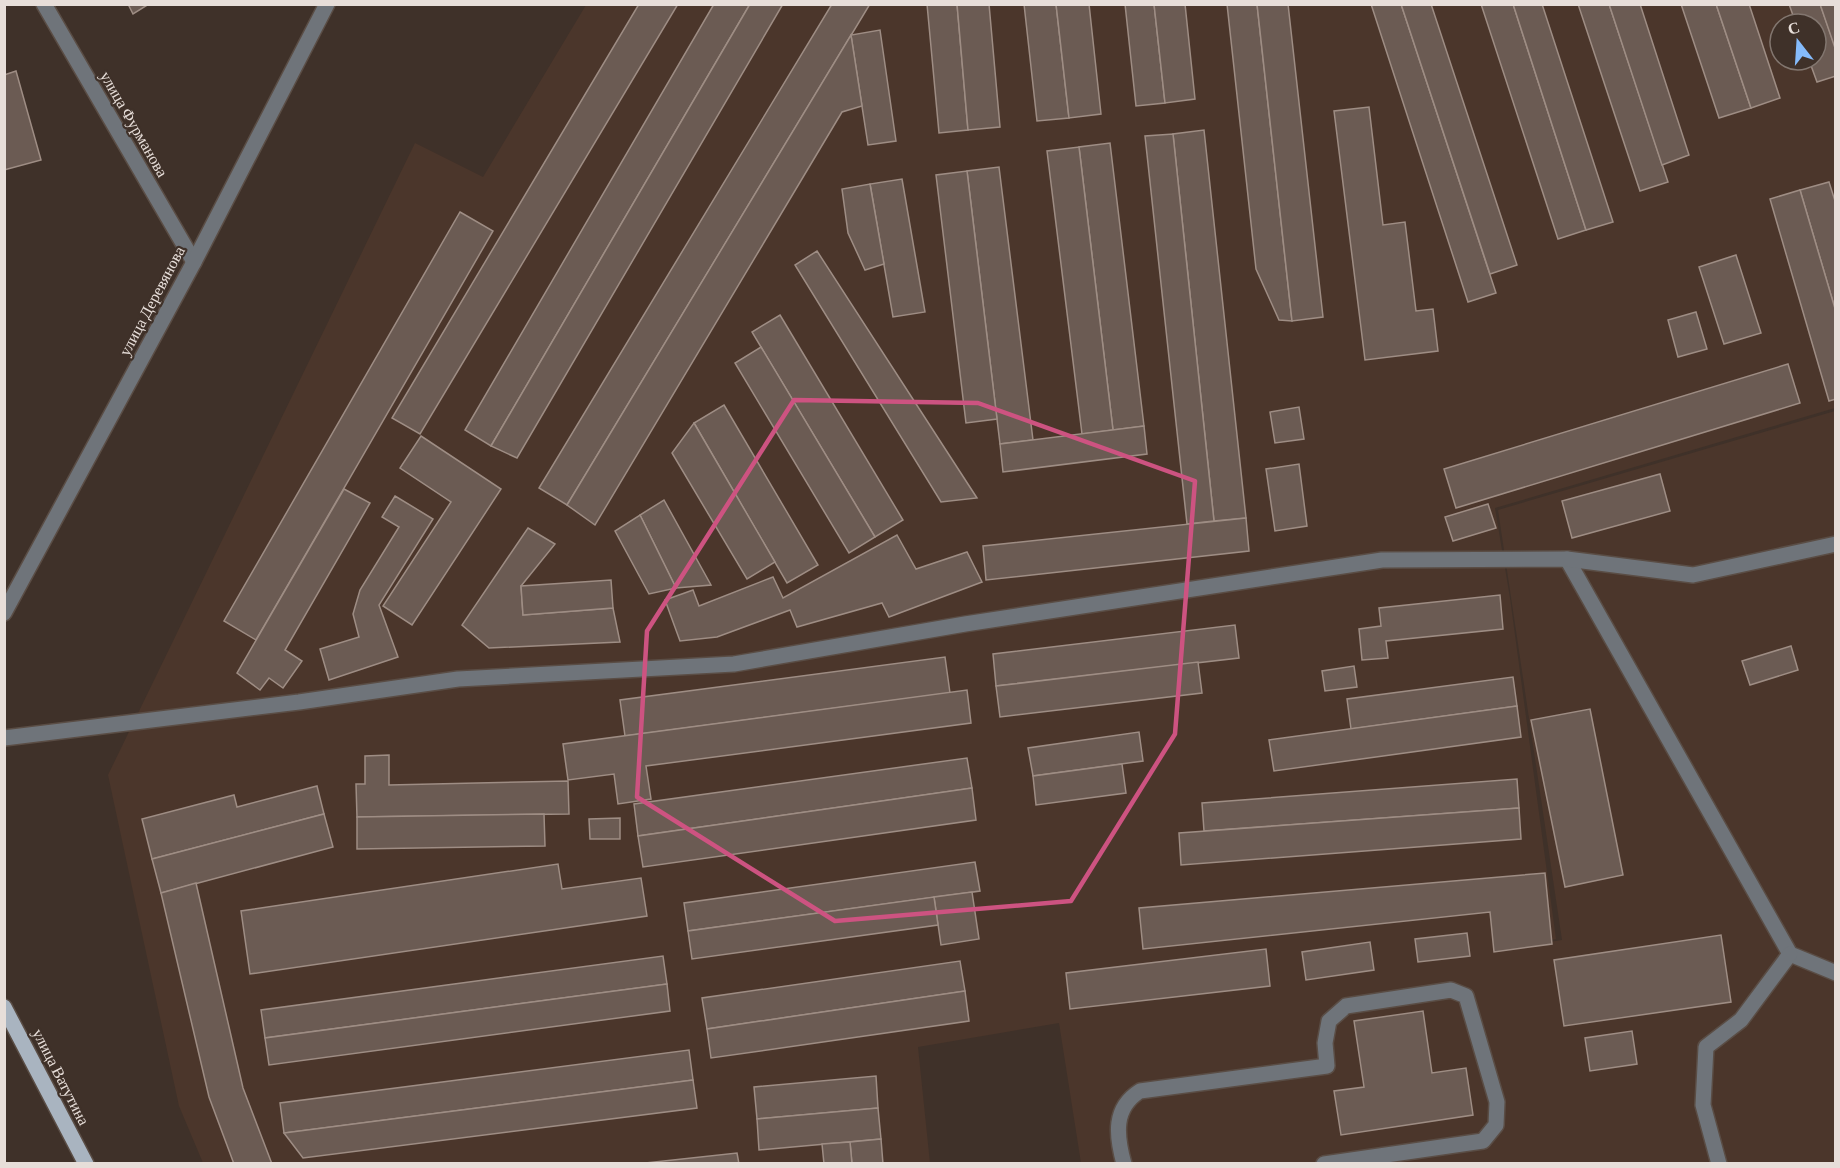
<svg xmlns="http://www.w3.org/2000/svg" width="1840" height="1168" font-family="'Crimson Pro',serif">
  <rect width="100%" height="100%" fill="#3f3129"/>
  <!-- built -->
  <path fill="#4b362b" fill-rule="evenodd" d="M586,5H1835V408L1495,508L1510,598L1556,939L1499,950L1562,940L1498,510L1835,411V1163H1081L1059,1023L918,1047L930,1163H203L179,1106L108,775L415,143L483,177ZM1780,24H1816V60H1780Z"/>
  <!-- building -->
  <g fill="#6b5b53" stroke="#9e8d84" stroke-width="1.5">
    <polygon points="128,4 149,4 133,14"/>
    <polygon points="639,4 678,4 420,434 392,418"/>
    <polygon points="714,4 750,4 491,446 465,430"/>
    <polygon points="750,4 783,4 517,458 491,446"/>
    <polygon points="832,4 870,4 567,505 539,488"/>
    <polygon points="927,4 957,4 968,130 939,133"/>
    <polygon points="957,4 989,4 1000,127 968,130"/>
    <polygon points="1024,4 1056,4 1069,118 1037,121"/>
    <polygon points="1056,4 1089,4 1101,114 1069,118"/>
    <polygon points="1125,4 1154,4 1165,103 1136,106"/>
    <polygon points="1154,4 1185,4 1195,99 1165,103"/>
    <polygon points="1227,4 1257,4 1292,321 1279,320 1256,269"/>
    <polygon points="1257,4 1288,4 1323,317 1292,321"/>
    <polygon points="1371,4 1401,4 1496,293 1468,302"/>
    <polygon points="1401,4 1431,4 1517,265 1490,274"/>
    <polygon points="1481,4 1513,4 1586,230 1558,239"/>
    <polygon points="1513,4 1542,4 1613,222 1586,230"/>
    <polygon points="1578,4 1609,4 1668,182 1640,191"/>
    <polygon points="1609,4 1640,4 1689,155 1662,165"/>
    <polygon points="1681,4 1716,4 1751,108 1719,118"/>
    <polygon points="1716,4 1749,4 1780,98 1751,108"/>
    <polygon points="1789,4 1820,4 1836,49 1836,76 1817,82 1809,60 1816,60 1816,24 1796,24"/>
    <polygon points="1820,4 1836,4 1836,48 1835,48"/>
    <polygon points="880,30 896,141 868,145 851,35"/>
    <polygon points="851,35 862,106 842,112 595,525 567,505"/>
    <polygon points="16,71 41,160 4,170 4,75"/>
    <polygon points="1369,107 1383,225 1405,222 1416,311 1433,309 1438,351 1365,360 1334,111"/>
    <polygon points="1204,130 1246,518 1214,521 1173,134"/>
    <polygon points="1173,134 1214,521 1187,524 1145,136"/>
    <polygon points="1110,143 1144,426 1113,430 1079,147"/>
    <polygon points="1079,147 1113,430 1082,434 1047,151"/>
    <polygon points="999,167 1033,440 1000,444 967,171"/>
    <polygon points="967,171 997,419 966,423 936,175"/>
    <polygon points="902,179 925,312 893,317 870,184"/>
    <polygon points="1829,182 1836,204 1836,312 1800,190"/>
    <polygon points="870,184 884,264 865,270 848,233 842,189"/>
    <polygon points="1800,190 1836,312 1836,399 1829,401 1770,199"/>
    <polygon points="460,212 493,231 256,640 224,621"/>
    <polygon points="817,251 977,498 941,502 795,265"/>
    <polygon points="1736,255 1761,333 1724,344 1699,267"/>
    <polygon points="1696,312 1707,349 1678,357 1668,320"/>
    <polygon points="780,315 903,520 875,537 752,332"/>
    <polygon points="761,347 875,537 849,553 735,363"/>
    <polygon points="1788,364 1800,403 1456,508 1444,469"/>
    <polygon points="724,405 818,565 787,583 694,423"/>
    <polygon points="1299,407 1304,439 1275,443 1270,412"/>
    <polygon points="694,423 775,562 747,579 672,453"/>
    <polygon points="1144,426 1147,454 1003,472 1000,444"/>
    <polygon points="421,436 501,489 412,625 383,606 451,502 400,468"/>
    <polygon points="1299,464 1307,526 1275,531 1266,469"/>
    <polygon points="1660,474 1670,511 1572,538 1562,501"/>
    <polygon points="344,489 370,503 285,650 302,661 283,688 269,678 260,690 237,673"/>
    <polygon points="395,496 433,519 379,605 398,657 329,680 320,649 359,637 353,614 360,590 399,527 382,517"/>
    <polygon points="664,500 711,585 676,588 640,515"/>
    <polygon points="1488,504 1496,528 1453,541 1445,517"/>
    <polygon points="640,515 676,588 649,594 615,531"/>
    <polygon points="1246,518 1249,551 986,580 983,546"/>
    <polygon points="528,528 555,544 521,586 523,615 613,608 620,642 489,648 462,625"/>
    <polygon points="897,535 916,569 967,552 982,582 889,617 882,603 797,627 790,610 717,637 680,641 665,600 693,590 699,606 773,577 783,598"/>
    <polygon points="611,580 613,608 523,615 521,586"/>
    <polygon points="1500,595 1503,629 1386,641 1388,658 1362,660 1359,629 1381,626 1379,608"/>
    <polygon points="1235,625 1239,658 996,686 993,654"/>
    <polygon points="1791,646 1798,670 1750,685 1742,661"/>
    <polygon points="945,657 950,693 625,736 620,700"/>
    <polygon points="1198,662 1202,693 1000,717 996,686"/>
    <polygon points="1354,666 1357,687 1325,691 1322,671"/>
    <polygon points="1513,677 1517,706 1351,729 1347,699"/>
    <polygon points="967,690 971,723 646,766 651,799 618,804 614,774 568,780 563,744"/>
    <polygon points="1517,706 1521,737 1274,771 1269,740"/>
    <polygon points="1590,709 1623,875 1565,887 1531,720"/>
    <polygon points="1139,732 1143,761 1033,776 1028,748"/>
    <polygon points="389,755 389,785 568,781 569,814 357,817 356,784 365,784 365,756"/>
    <polygon points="967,758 972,788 638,836 634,804"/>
    <polygon points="1122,764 1126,793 1036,805 1033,776"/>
    <polygon points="1517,779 1519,808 1204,831 1202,803"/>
    <polygon points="317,786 324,814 152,859 142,819 234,795 237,807"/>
    <polygon points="972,788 976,820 643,867 638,836"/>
    <polygon points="1519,808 1521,839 1181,865 1179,833"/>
    <polygon points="324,814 333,847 161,893 152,859"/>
    <polygon points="544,814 545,846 357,849 357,817"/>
    <polygon points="620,818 620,839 590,839 589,819"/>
    <polygon points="975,862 980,891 688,931 684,903"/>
    <polygon points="558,864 562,889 641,878 647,916 250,974 241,911"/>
    <polygon points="1545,873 1552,944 1494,952 1490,912 1143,949 1139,908"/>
    <polygon points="196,883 243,1088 272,1164 234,1164 209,1097 161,893"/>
    <polygon points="972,892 979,939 941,945 934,897"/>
    <polygon points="934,897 938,925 692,959 688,931"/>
    <polygon points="1467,933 1470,956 1418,962 1415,939"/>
    <polygon points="1721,935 1731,1002 1564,1026 1554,960"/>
    <polygon points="1370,942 1374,970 1306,980 1302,952"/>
    <polygon points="1266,949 1270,986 1070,1009 1066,973"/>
    <polygon points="663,956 667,984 265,1038 261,1010"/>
    <polygon points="960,961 965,991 707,1029 702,998"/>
    <polygon points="667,984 670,1011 269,1065 265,1038"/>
    <polygon points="965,991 969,1021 711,1058 707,1029"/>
    <polygon points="1423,1011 1432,1073 1466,1068 1473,1115 1341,1135 1334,1091 1364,1087 1354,1021"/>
    <polygon points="1632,1031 1637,1064 1590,1071 1585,1038"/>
    <polygon points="689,1050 693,1080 284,1133 280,1103"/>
    <polygon points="876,1076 878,1108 757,1119 754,1087"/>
    <polygon points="693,1080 697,1108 303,1158 284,1133"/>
    <polygon points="878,1108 881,1139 759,1150 757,1119"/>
    <polygon points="881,1139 883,1164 852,1164 850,1142"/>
    <polygon points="850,1142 852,1164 824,1164 822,1144"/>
    <polygon points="737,1153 739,1164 636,1164"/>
  </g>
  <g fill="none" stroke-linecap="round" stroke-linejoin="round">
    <defs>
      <g id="minor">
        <polyline points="44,4 194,262"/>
        <polyline points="1567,559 1790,954 1836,973"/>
        <polyline points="4,613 194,262 327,4"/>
        <polyline points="4,738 299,702 458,679 734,664 965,624 1382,560 1567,559 1693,575 1836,544"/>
        <path d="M1124,1164C1116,1135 1113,1108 1140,1091L1327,1066L1325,1043L1329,1021L1346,1006L1451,990L1466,996L1497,1102L1496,1125L1483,1141L1324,1164"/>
        <polyline points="1719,1164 1703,1105 1706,1047 1741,1020 1790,954"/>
      </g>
      <polyline id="major" points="4,1007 86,1164"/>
    </defs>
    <!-- minor casing -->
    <use href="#minor" stroke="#5a4d45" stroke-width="18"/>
    <!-- major casing -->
    <use href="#major" stroke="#5a4d45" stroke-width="18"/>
    <!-- minor -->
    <use href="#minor" stroke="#6f747a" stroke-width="15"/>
    <!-- major -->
    <use href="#major" stroke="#a9b4c0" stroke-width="15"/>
  </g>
  <!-- marked area -->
  <path fill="none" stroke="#cd5381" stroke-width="4.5" stroke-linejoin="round" d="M794,400L978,403L1195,481L1175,734L1071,901L835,921L637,797L647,631Z"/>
  <g text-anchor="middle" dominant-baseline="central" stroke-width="4.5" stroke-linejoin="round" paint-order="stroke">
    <!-- street labels -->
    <g font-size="16" fill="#e7ded9" stroke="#3f3129">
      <text transform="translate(134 124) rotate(60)">улица Фурманова</text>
      <text transform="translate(152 301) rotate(-62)">улица Деревянова</text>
      <text transform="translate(61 1077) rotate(63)">улица Ватутина</text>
    </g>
  </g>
  <!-- border -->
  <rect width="1840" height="1168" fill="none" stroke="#e7ded9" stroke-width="12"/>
  <!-- north arrow -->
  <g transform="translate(1798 42) rotate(343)"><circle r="28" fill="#3f3129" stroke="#82766f" stroke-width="1.5"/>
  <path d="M0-4.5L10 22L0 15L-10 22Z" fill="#85bbfb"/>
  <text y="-9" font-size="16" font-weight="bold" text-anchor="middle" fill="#e7ded9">С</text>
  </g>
</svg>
